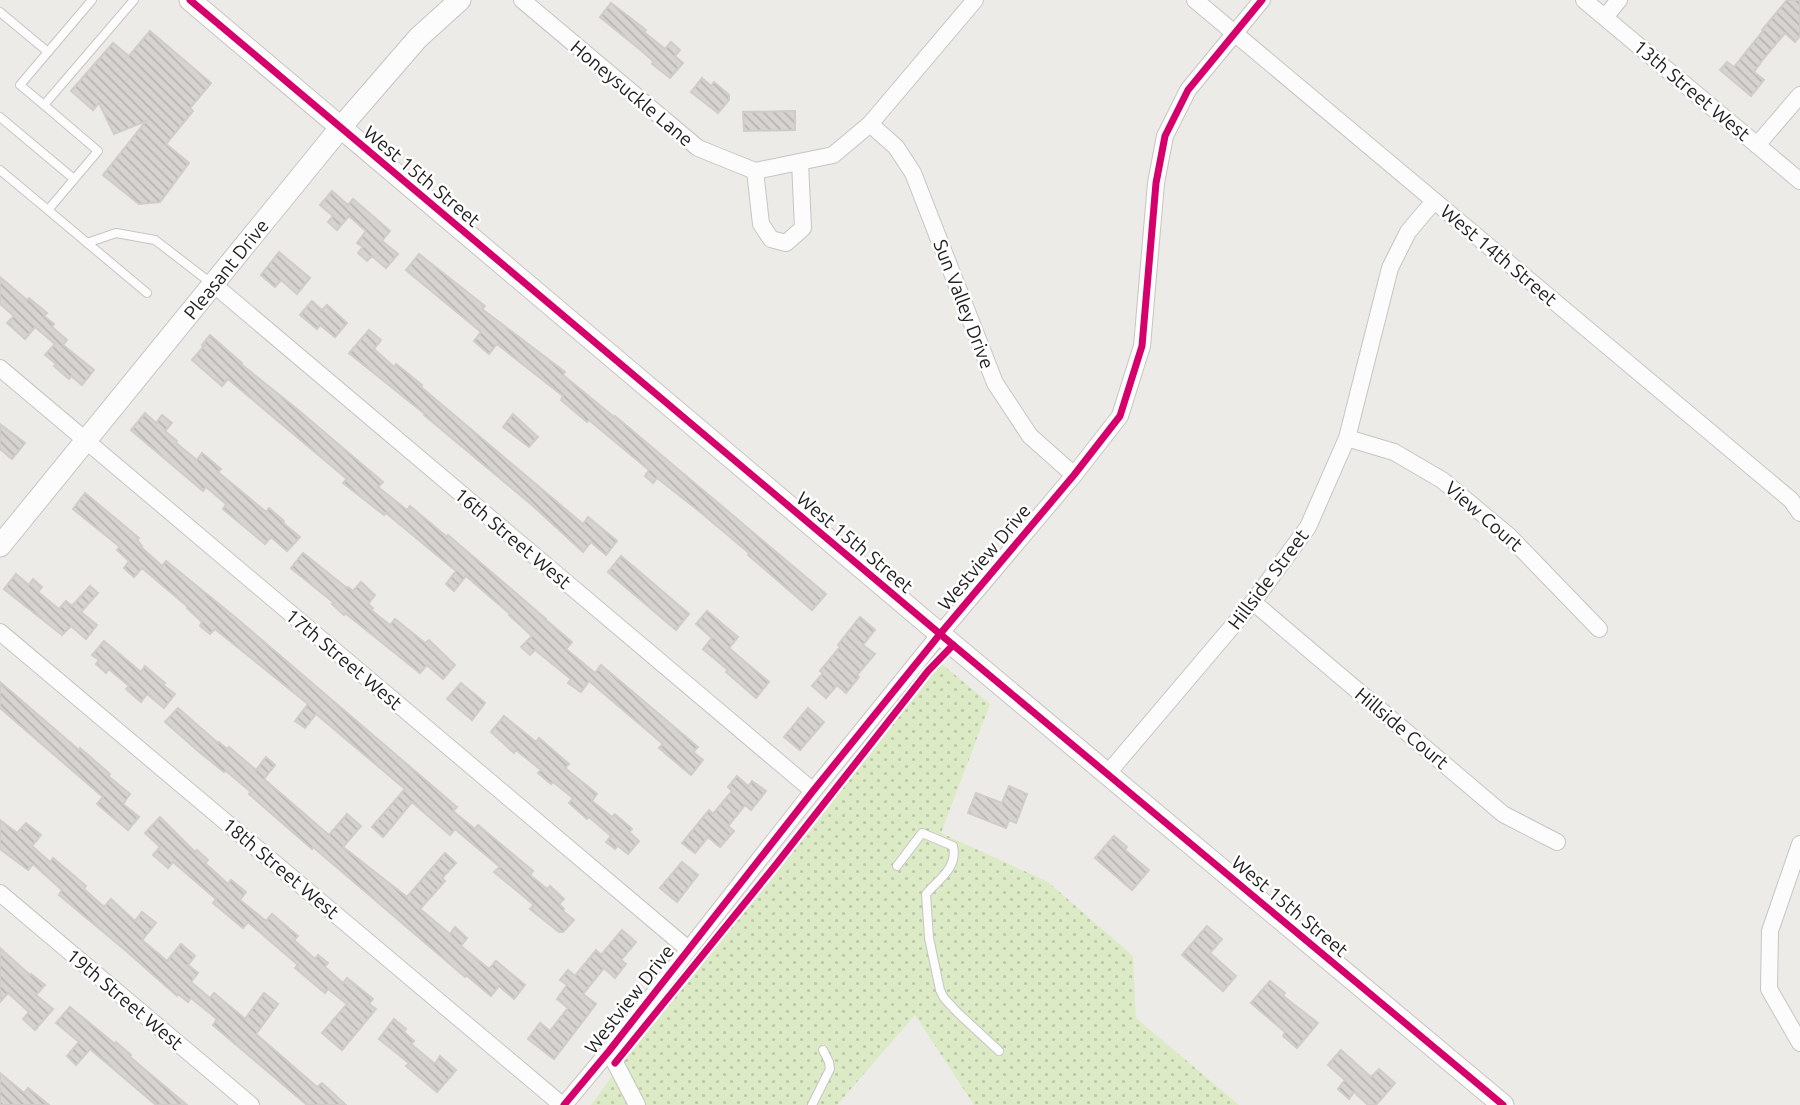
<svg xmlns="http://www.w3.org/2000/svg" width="1800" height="1105" font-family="Ubuntu,sans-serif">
  <defs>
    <pattern id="grass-dots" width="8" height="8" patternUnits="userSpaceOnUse" patternTransform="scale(1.75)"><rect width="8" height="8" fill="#dceac6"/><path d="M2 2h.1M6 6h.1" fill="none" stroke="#bcc8aa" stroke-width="1.8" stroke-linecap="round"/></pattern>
    <pattern id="building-back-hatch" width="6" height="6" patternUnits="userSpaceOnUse" patternTransform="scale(1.75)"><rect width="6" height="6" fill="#d6d3d0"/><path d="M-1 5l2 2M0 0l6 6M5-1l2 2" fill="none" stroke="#b7b5b2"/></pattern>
  </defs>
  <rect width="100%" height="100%" fill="#edebe8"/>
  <!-- grass -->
  <polygon fill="url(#grass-dots)" points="939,665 943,665 990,704 941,833 1048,882 1133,956 1136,1018 1239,1105 974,1105 915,1015 837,1105 591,1105 630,1052"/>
  <!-- building -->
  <g fill="url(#building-back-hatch)" stroke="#d0ccc9" stroke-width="2">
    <polygon points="1787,0 1800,0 1800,36 1795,42 1785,33 1764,58 1754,72 1764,80 1751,96 1720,70 1727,62 1734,67 1763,31 1762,30"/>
    <polygon points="611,3 646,30 644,32 665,49 671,42 680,50 675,56 683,63 670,78 652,64 654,62 643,52 600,17"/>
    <polygon points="150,31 211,83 190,108 193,111 166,144 189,163 160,202 139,204 103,175 146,121 114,134 99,103 93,110 71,91 113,43 129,56"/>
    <polygon points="702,78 711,86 714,82 729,95 729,100 718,113 691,92"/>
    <polygon points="795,111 795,130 744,131 743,112"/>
    <polygon points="332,191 348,205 353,199 390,231 382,241 398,254 386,268 372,256 367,261 358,253 363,247 357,243 366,231 349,216 337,230 328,222 333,216 320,205"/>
    <polygon points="279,252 310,278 297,294 281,280 275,287 261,275"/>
    <polygon points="419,254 485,306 482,309 565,372 563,375 614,417 615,416 826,594 812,610 748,555 749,553 699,511 657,478 653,483 645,476 649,470 589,420 587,422 561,400 563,396 497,344 489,354 474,341 481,332 406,270"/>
    <polygon points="0,277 27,300 29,298 47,313 44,316 54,324 52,327 67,340 63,345 94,370 82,385 71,376 69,379 54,366 56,364 45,355 55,344 35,327 25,339 7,323 14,316 0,304"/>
    <polygon points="312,301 322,310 327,305 347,323 335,337 320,325 317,329 300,315"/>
    <polygon points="369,330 381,340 374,349 394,367 396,364 422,385 421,387 583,524 588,517 617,541 606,555 591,542 583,552 532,505 424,415 425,414 349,353"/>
    <polygon points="210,335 242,363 241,364 297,409 383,482 378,487 407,510 410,506 447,537 448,535 546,619 546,620 572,642 566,649 595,673 601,665 698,747 693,752 703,760 691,775 659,748 663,744 589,681 581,692 568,683 571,679 535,650 530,655 521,647 532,636 509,615 510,614 466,576 454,591 446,584 456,571 386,513 384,515 343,483 347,479 228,379 222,386 192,360 204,346 202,345"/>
    <polygon points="145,413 156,423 162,415 172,423 165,431 177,441 176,443 197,460 202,453 221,469 218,472 266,512 269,508 284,521 283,523 300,537 287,551 271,537 265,544 223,509 226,504 206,487 203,491 131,430"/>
    <polygon points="513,414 538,437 529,447 503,427"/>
    <polygon points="0,424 25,443 12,459 0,449"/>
    <polygon points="85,493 139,538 137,540 142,546 141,547 162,566 166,561 235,617 457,807 453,811 475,829 478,825 533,871 530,875 547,889 550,886 564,899 559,904 564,909 563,911 574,920 563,932 559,932 530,909 534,905 494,872 500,867 455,829 450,835 412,802 383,837 372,827 405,789 316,714 305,728 295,721 308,704 215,629 210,634 200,626 202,622 187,608 188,607 142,568 134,577 124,568 129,561 117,550 120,547 73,509"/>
    <polygon points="303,553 347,588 348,587 353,591 361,582 375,595 368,604 373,608 371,610 390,625 395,619 425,643 429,640 455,665 443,679 427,665 420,673 345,613 344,615 332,604 334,603 291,568"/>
    <polygon points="621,556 689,614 676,630 608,572"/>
    <polygon points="16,574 29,585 33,579 42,587 38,592 59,609 66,601 72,606 90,586 98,593 81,612 97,625 86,639 71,626 62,635 4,589"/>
    <polygon points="707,611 738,637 729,648 769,682 756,698 726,672 728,670 703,649 712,638 696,624"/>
    <polygon points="860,617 875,630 863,645 875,654 857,675 859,677 846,693 837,685 826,698 812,686 823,673 820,671 840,647 838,645"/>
    <polygon points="104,641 141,672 145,666 165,683 163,685 175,694 164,708 147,694 141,702 126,689 129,686 109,669 106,673 96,664 99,660 92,655"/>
    <polygon points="0,682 79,750 80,748 110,774 108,776 130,794 123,804 139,817 128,830 97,804 103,797 0,708"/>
    <polygon points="461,683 485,703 472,720 447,699"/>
    <polygon points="178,708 218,743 219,742 227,749 229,747 256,770 266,757 275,765 264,779 329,835 347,814 361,826 343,847 407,897 445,853 456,863 442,878 445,881 420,909 450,934 455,927 467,938 461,946 489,969 496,961 525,985 514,999 499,986 491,996 466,975 465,977 313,847 312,849 249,794 251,792 226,771 224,772 198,751 165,722"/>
    <polygon points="808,708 824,722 800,750 784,737"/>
    <polygon points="504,716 536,742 539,738 569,764 565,768 597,794 592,801 612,817 615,814 632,829 629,832 639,841 628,854 618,846 615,849 606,842 611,836 589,817 587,819 569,803 573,798 553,782 551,784 538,773 541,770 516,750 514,753 491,732"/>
    <polygon points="737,776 748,786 752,781 766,791 751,810 745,805 728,826 734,831 720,847 708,837 695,853 682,843 709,810 713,814 732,791 728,787"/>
    <polygon points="1009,786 1027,794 1016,823 1009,820 1006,828 968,813 976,793 1002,803"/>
    <polygon points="160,817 195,852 197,850 208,860 205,863 228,884 231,880 246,892 240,900 266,921 272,914 298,936 294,940 315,959 318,955 328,963 325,967 343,983 347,978 373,999 369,1004 376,1009 342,1050 322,1033 347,1004 328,989 325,993 295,968 298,965 248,922 243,928 213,903 216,899 173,862 168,868 153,855 160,847 145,833"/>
    <polygon points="0,820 17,833 26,823 41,835 32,846 50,862 53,858 86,886 84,889 104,907 111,899 135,921 142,912 156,923 142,940 167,961 181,944 195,956 188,965 198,973 191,982 210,998 214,993 245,1019 264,993 278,1004 256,1034 317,1087 322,1083 346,1105 307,1105 213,1025 217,1019 191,998 188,1002 178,994 177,996 125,950 59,895 62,890 33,864 28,870 0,849"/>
    <polygon points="1114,836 1127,847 1125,850 1149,870 1132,890 1095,858"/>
    <polygon points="682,862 698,875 677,902 660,888"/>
    <polygon points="1207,926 1222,939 1210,953 1236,976 1223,991 1182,955"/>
    <polygon points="622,930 636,942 621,960 626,964 615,978 604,968 583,994 596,1004 554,1059 528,1039 540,1023 550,1031 568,1008 557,999 567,985 560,980 568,970 575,976 596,950 601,955"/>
    <polygon points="0,948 30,975 31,974 45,985 36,995 53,1009 35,1030 23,1019 29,1012 8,993 0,1002"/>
    <polygon points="1270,981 1285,993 1283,996 1318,1023 1297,1048 1283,1036 1285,1032 1251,1003"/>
    <polygon points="70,1007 115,1044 116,1042 131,1055 130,1057 187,1105 156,1105 90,1049 76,1065 67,1056 79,1042 56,1023"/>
    <polygon points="394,1019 406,1029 404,1032 414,1041 411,1044 435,1064 440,1056 456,1070 437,1092 406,1066 409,1063 379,1039"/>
    <polygon points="1341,1050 1371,1077 1379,1069 1395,1083 1376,1105 1368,1105 1354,1092 1349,1099 1338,1089 1345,1080 1328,1065"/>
    <polygon points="0,1073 24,1093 28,1088 49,1105 0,1105"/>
  </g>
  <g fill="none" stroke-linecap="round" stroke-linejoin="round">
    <defs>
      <g id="service">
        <polyline points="92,0 20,85 44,105 134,0"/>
        <polyline points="0,12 48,52"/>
        <polyline points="44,105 98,151 48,210 147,293"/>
        <polyline points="0,117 74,179"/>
        <polyline points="0,170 48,210"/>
        <polyline points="87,243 116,233 155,240 211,283"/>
        <path d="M897,866L922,833L953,846C958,868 939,879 926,894L929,938L940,990L944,998L957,1012L999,1051"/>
        <polyline points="812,1105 830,1069 829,1062 823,1050"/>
      </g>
      <g id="minor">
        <polyline points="522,0 698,148 755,171 833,155 870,124 975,0"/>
        <polyline points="1195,0 1791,500 1800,513"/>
        <polyline points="1584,0 1800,181"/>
        <polyline points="1605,17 1619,0"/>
        <polyline points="870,124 896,147 913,173 995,383 1030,436 1074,475"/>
        <polyline points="1757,145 1800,95"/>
        <polyline points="755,171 761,224 771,239 786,243 803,228 800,162"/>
        <polyline points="213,284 813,791"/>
        <polyline points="0,368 688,949"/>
        <polyline points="1347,438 1394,452 1442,480 1509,536 1599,629"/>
        <polyline points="1253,602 1503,814 1557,842"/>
        <polyline points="0,632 562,1105"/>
        <polyline points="1108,773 1253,602 1308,527 1347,438 1390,268 1408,232 1434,201"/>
        <polyline points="1800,844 1770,931 1769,989 1800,1043"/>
        <polyline points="0,893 251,1105"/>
        <polyline points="609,1051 637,1105"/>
        <polyline points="564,1105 609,1051 813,791 940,634 1074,475 1120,416 1142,346 1156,183 1165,136 1188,90 1262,0"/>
      </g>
      <g id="tertiary">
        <polyline points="190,0 940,634 1503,1105"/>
        <polyline points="0,546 341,127 418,38 460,0"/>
      </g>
    </defs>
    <!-- service casing -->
    <use href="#service" stroke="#c6c5c4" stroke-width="10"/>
    <!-- minor casing -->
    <use href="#minor" stroke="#c6c5c4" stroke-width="18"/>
    <!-- tertiary casing -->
    <use href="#tertiary" stroke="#c6c5c4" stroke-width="23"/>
    <!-- service -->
    <use href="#service" stroke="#fcfcfc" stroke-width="8"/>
    <!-- minor -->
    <use href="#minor" stroke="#fcfcfc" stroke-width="16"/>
    <!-- tertiary -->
    <use href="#tertiary" stroke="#fcfcfc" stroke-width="21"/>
    <defs>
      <g id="cycleway">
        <polyline points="190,0 940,634 1503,1105"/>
        <polyline points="615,1063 774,867 928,671 953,645"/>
        <polyline points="564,1105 609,1051 813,791 940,634 1074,475 1120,416 1142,346 1156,183 1165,136 1188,90 1262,0"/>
      </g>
    </defs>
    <!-- cycleway casing -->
    <use href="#cycleway" stroke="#fff" stroke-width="11"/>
    <!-- cycleway -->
    <use href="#cycleway" stroke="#d6006c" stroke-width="7"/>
  </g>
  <g text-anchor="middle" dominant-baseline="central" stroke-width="5" stroke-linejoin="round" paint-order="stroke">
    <!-- street labels -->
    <g font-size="19" fill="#1f1f1f" stroke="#fff">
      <text transform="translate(1692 90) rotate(40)">13th Street West</text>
      <text transform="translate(632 93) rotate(40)">Honeysuckle Lane</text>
      <text transform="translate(422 176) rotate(40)">West 15th Street</text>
      <text transform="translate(1499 255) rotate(40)">West 14th Street</text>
      <text transform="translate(226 269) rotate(-51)">Pleasant Drive</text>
      <text transform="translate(964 304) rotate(69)">Sun Valley Drive</text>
      <text transform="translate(1484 516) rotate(41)">View Court</text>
      <text transform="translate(513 538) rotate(40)">16th Street West</text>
      <text transform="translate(855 542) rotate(40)">West 15th Street</text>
      <text transform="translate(984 557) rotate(-50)">Westview Drive</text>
      <text transform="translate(1268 579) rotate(-53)">Hillside Street</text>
      <text transform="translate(344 659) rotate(40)">17th Street West</text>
      <text transform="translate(1402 728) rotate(40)">Hillside Court</text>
      <text transform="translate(281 868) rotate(40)">18th Street West</text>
      <text transform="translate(1290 906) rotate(40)">West 15th Street</text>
      <text transform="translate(125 999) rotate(40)">19th Street West</text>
      <text transform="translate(629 999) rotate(-52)">Westview Drive</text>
    </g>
  </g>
</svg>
